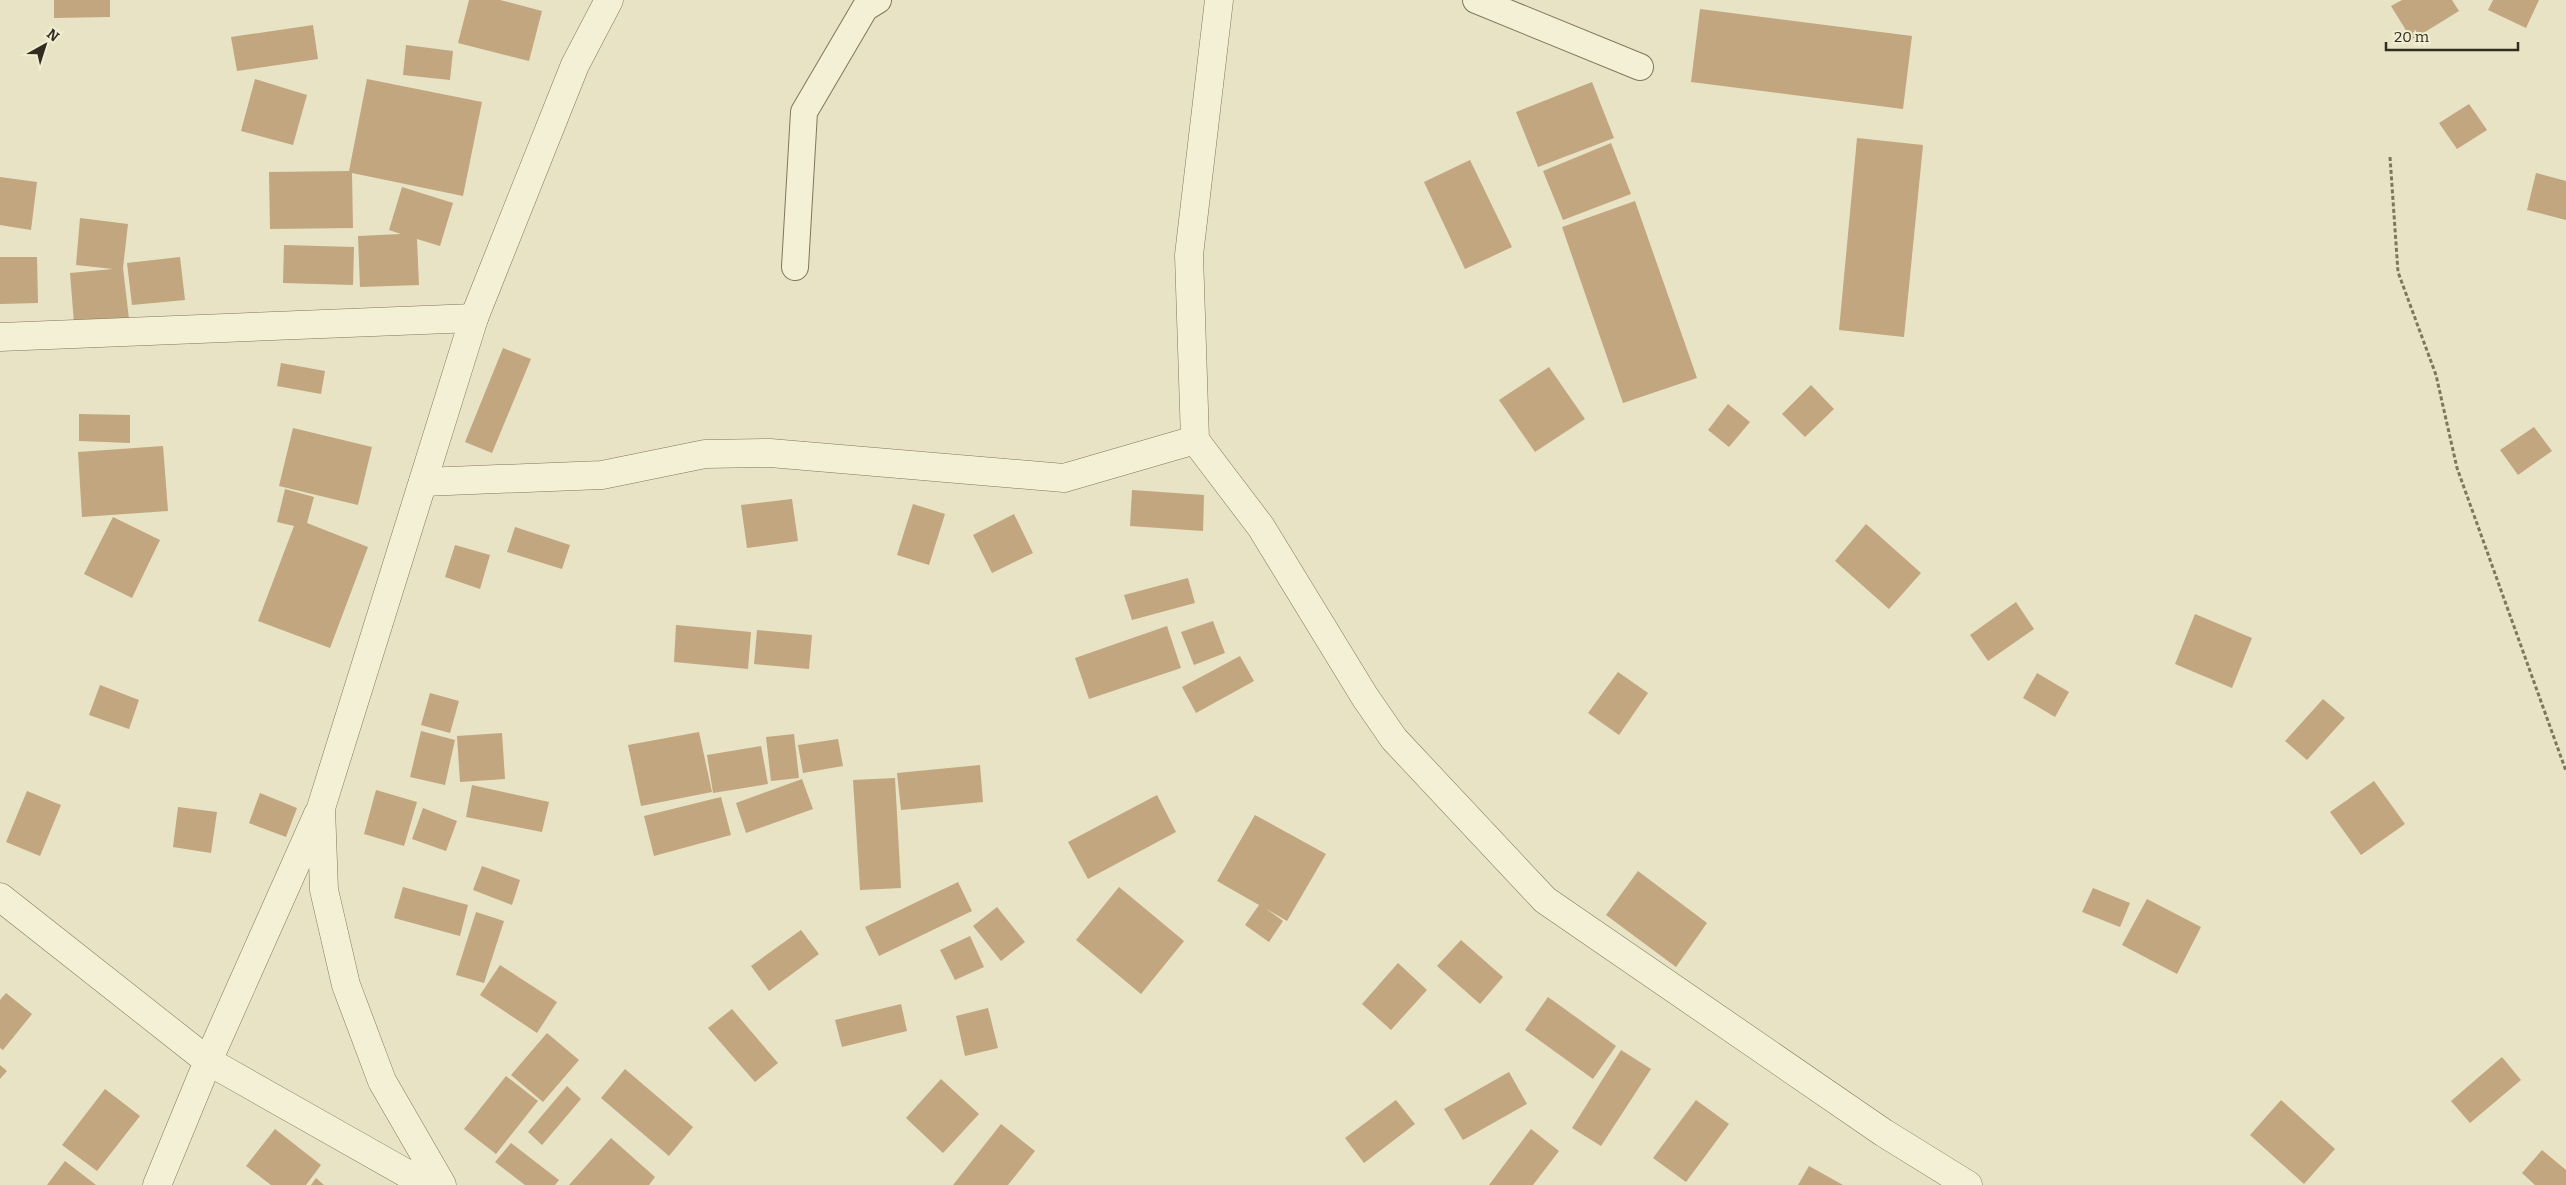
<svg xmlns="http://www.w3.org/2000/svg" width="2566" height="1185" font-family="Bitter,serif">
  <rect width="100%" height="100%" fill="#e8e3c4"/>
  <!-- building -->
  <g fill="#c1a67f">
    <polygon points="54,0 110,0 110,17 54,18"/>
    <polygon points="469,0 500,0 542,11 529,61 458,43"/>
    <polygon points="2402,0 2452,0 2459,11 2412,40 2391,6"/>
    <polygon points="2493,0 2539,0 2526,28 2488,10"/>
    <polygon points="1700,9 1912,36 1903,109 1691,82"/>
    <polygon points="313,25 318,59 237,71 231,37"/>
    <polygon points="406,45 453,51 450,80 403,75"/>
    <polygon points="255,79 307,95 293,145 241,131"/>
    <polygon points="367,79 482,102 463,196 352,173 353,228 270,229 269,172 349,171"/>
    <polygon points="1592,82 1614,138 1538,167 1516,112"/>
    <polygon points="2469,104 2487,130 2457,149 2439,123"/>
    <polygon points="1857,138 1923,145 1904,337 1839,330"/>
    <polygon points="1611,143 1631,194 1563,220 1543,171"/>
    <polygon points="1470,160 1512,247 1465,269 1424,182"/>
    <polygon points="2536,173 2566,181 2566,220 2527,210"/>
    <polygon points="0,177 37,182 31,230 0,225"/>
    <polygon points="402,187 453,203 440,246 417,239 419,285 360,287 358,236 401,234 389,230"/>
    <polygon points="1635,201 1697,378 1623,403 1562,227"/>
    <polygon points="80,218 128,224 123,268 129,319 74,323 70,273 113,269 76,265"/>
    <polygon points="284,245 354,247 353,285 283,283"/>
    <polygon points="0,257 37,257 38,303 0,304"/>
    <polygon points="180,257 185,300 132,305 127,263"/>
    <polygon points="503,348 531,359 492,453 465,442"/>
    <polygon points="281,363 325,371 321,394 277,386"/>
    <polygon points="1549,367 1585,419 1535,452 1499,400"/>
    <polygon points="1811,385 1834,409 1805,437 1782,414"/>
    <polygon points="1728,404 1750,422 1729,447 1708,430"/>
    <polygon points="79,414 130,415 130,443 79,441"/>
    <polygon points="2534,427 2552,451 2518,475 2500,450"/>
    <polygon points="293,428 372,447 358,505 279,486"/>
    <polygon points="163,446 168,511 82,517 78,452"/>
    <polygon points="285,489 314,497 307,523 368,547 330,648 258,621 294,526 277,522"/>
    <polygon points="1132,490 1204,495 1203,531 1130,526"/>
    <polygon points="792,499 798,541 747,548 741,505"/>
    <polygon points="913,504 945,514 929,565 897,555"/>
    <polygon points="1014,514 1033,553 992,573 973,535"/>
    <polygon points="113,517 160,540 132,598 84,574"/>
    <polygon points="1866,524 1921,573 1889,609 1835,561"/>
    <polygon points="515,527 570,545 562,569 507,552"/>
    <polygon points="455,545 490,555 480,589 445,577"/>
    <polygon points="1188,578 1195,603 1132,620 1124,595"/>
    <polygon points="2016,602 2034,629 1988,661 1970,635"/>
    <polygon points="2195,614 2252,638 2232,688 2175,664"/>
    <polygon points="1213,621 1225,653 1194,665 1181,632"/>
    <polygon points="676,625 751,632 748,669 674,662"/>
    <polygon points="1167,626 1181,668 1089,699 1075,658"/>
    <polygon points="757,630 812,635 809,669 754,664"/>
    <polygon points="1240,656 1254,681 1196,713 1182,687"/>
    <polygon points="1618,672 1648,693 1619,735 1588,713"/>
    <polygon points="2037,673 2069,692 2055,717 2023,698"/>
    <polygon points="100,685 139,700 129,729 89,715"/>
    <polygon points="430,693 459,701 450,733 421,725"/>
    <polygon points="2323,699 2345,718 2307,760 2285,741"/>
    <polygon points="421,731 455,740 445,785 410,777"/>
    <polygon points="699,732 712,792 641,806 628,745"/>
    <polygon points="502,733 505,779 460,782 457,736"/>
    <polygon points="794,734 799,778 771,781 766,737"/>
    <polygon points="838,739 843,766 803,773 798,745"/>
    <polygon points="761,746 768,784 713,793 707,755"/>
    <polygon points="980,765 983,802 901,810 897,773"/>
    <polygon points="895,778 901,888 860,890 853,780"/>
    <polygon points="802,779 813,809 746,833 736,803"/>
    <polygon points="2374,781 2405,824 2361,855 2330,812"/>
    <polygon points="472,785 549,802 542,832 466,817"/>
    <polygon points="376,790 417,802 404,846 364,834"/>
    <polygon points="27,791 61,805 40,856 6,842"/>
    <polygon points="260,793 297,808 286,837 249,823"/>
    <polygon points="1157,795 1176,832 1088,879 1068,842"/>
    <polygon points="721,797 731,835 654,856 644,816"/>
    <polygon points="178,807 217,812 211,853 173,847"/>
    <polygon points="423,808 457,821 446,851 412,839"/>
    <polygon points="1255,815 1326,854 1287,921 1265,908 1283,921 1269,942 1245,925 1259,905 1217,881"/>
    <polygon points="482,866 520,880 512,905 473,890"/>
    <polygon points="1638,871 1707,923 1676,967 1606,915"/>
    <polygon points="958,882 972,911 879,956 865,927"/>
    <polygon points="403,887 468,905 460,936 394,918"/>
    <polygon points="1119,887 1184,941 1141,994 1076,940"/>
    <polygon points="2093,888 2130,903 2120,927 2082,912"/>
    <polygon points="2147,899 2201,927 2177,974 2122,945"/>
    <polygon points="997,907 1025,942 1001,961 973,926"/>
    <polygon points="476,912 504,921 484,983 456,975"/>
    <polygon points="801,930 819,954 769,991 751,966"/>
    <polygon points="970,936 984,967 955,980 940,950"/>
    <polygon points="1461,940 1503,977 1480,1004 1437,966"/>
    <polygon points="1398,963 1427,990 1391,1030 1362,1004"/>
    <polygon points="500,965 557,1002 537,1033 480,995"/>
    <polygon points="6,993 32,1014 3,1050 0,1048 0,1000"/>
    <polygon points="1548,997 1616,1046 1593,1079 1525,1030"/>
    <polygon points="901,1004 907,1031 842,1047 835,1020"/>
    <polygon points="988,1008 998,1048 965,1056 956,1016"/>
    <polygon points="732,1009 778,1063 755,1082 708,1028"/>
    <polygon points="547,1033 579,1060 543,1102 511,1075"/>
    <polygon points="1621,1050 1651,1069 1601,1146 1572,1128"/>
    <polygon points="2502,1057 2521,1080 2470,1123 2451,1101"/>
    <polygon points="0,1065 7,1071 0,1079"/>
    <polygon points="625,1069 693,1127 669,1156 601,1098"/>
    <polygon points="1509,1072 1527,1104 1463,1140 1444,1109"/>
    <polygon points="506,1076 538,1101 496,1154 464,1129"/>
    <polygon points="941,1079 979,1114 943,1153 906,1118"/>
    <polygon points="567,1086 581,1099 542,1145 528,1132"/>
    <polygon points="105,1089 140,1116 97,1171 62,1145"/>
    <polygon points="1396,1100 1415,1124 1364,1163 1345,1138"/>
    <polygon points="1696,1100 1729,1124 1686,1182 1653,1158"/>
    <polygon points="2281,1100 2335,1149 2304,1184 2250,1135"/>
    <polygon points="1001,1124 1035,1151 1008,1185 953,1185"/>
    <polygon points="275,1129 321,1165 306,1185 271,1185 246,1166"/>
    <polygon points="1531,1129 1559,1151 1533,1185 1489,1185"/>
    <polygon points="611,1138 655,1177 649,1185 569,1185"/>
    <polygon points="511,1143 559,1180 555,1185 525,1185 495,1162"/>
    <polygon points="2542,1150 2566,1170 2566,1185 2535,1185 2522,1173"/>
    <polygon points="65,1161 96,1185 47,1185"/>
    <polygon points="1809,1166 1843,1185 1798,1185"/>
    <polygon points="316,1178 324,1185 311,1185"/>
  </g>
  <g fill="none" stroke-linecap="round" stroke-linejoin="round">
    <defs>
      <g id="service">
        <polyline points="1476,0 1640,67"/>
        <polyline points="795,267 804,112 865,8 878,0"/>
      </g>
      <g id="minor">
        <polyline points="1219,0 1189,255 1195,440 1261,527 1365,697 1394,739 1545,900 1884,1133 1968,1185"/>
        <polyline points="0,337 474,318"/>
        <polyline points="423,482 602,475 705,454 770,453 1064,478 1195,440"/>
        <polyline points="0,897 208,1061 427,1185"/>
        <polyline points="157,1185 208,1061 318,814"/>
        <polyline points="442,1185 382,1081 346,985 324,890 321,808 474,318 575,65 609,0"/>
      </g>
    </defs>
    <!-- service casing -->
    <use href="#service" stroke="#80765d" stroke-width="28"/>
    <!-- minor casing -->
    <use href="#minor" stroke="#80765d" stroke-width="29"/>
    <!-- path -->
    <polyline stroke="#80765d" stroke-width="3" stroke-dasharray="4 2.5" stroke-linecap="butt" points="2390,157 2398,272 2436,375 2457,468 2566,771"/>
    <!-- service -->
    <use href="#service" stroke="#f4f0d6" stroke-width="26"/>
    <!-- minor -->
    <use href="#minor" stroke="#f4f0d6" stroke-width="28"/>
  </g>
  <!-- north arrow -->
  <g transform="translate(45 45) rotate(39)" stroke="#f0edd3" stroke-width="4" paint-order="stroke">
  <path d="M0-4L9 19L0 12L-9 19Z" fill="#322b1f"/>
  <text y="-8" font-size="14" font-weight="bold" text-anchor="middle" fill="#322b1f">N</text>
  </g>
  <!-- scale -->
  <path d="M2386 42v8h132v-8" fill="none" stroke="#322b1f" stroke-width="2.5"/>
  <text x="2394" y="42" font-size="15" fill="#322b1f" stroke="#f0edd3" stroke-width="4" paint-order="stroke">20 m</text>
</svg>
